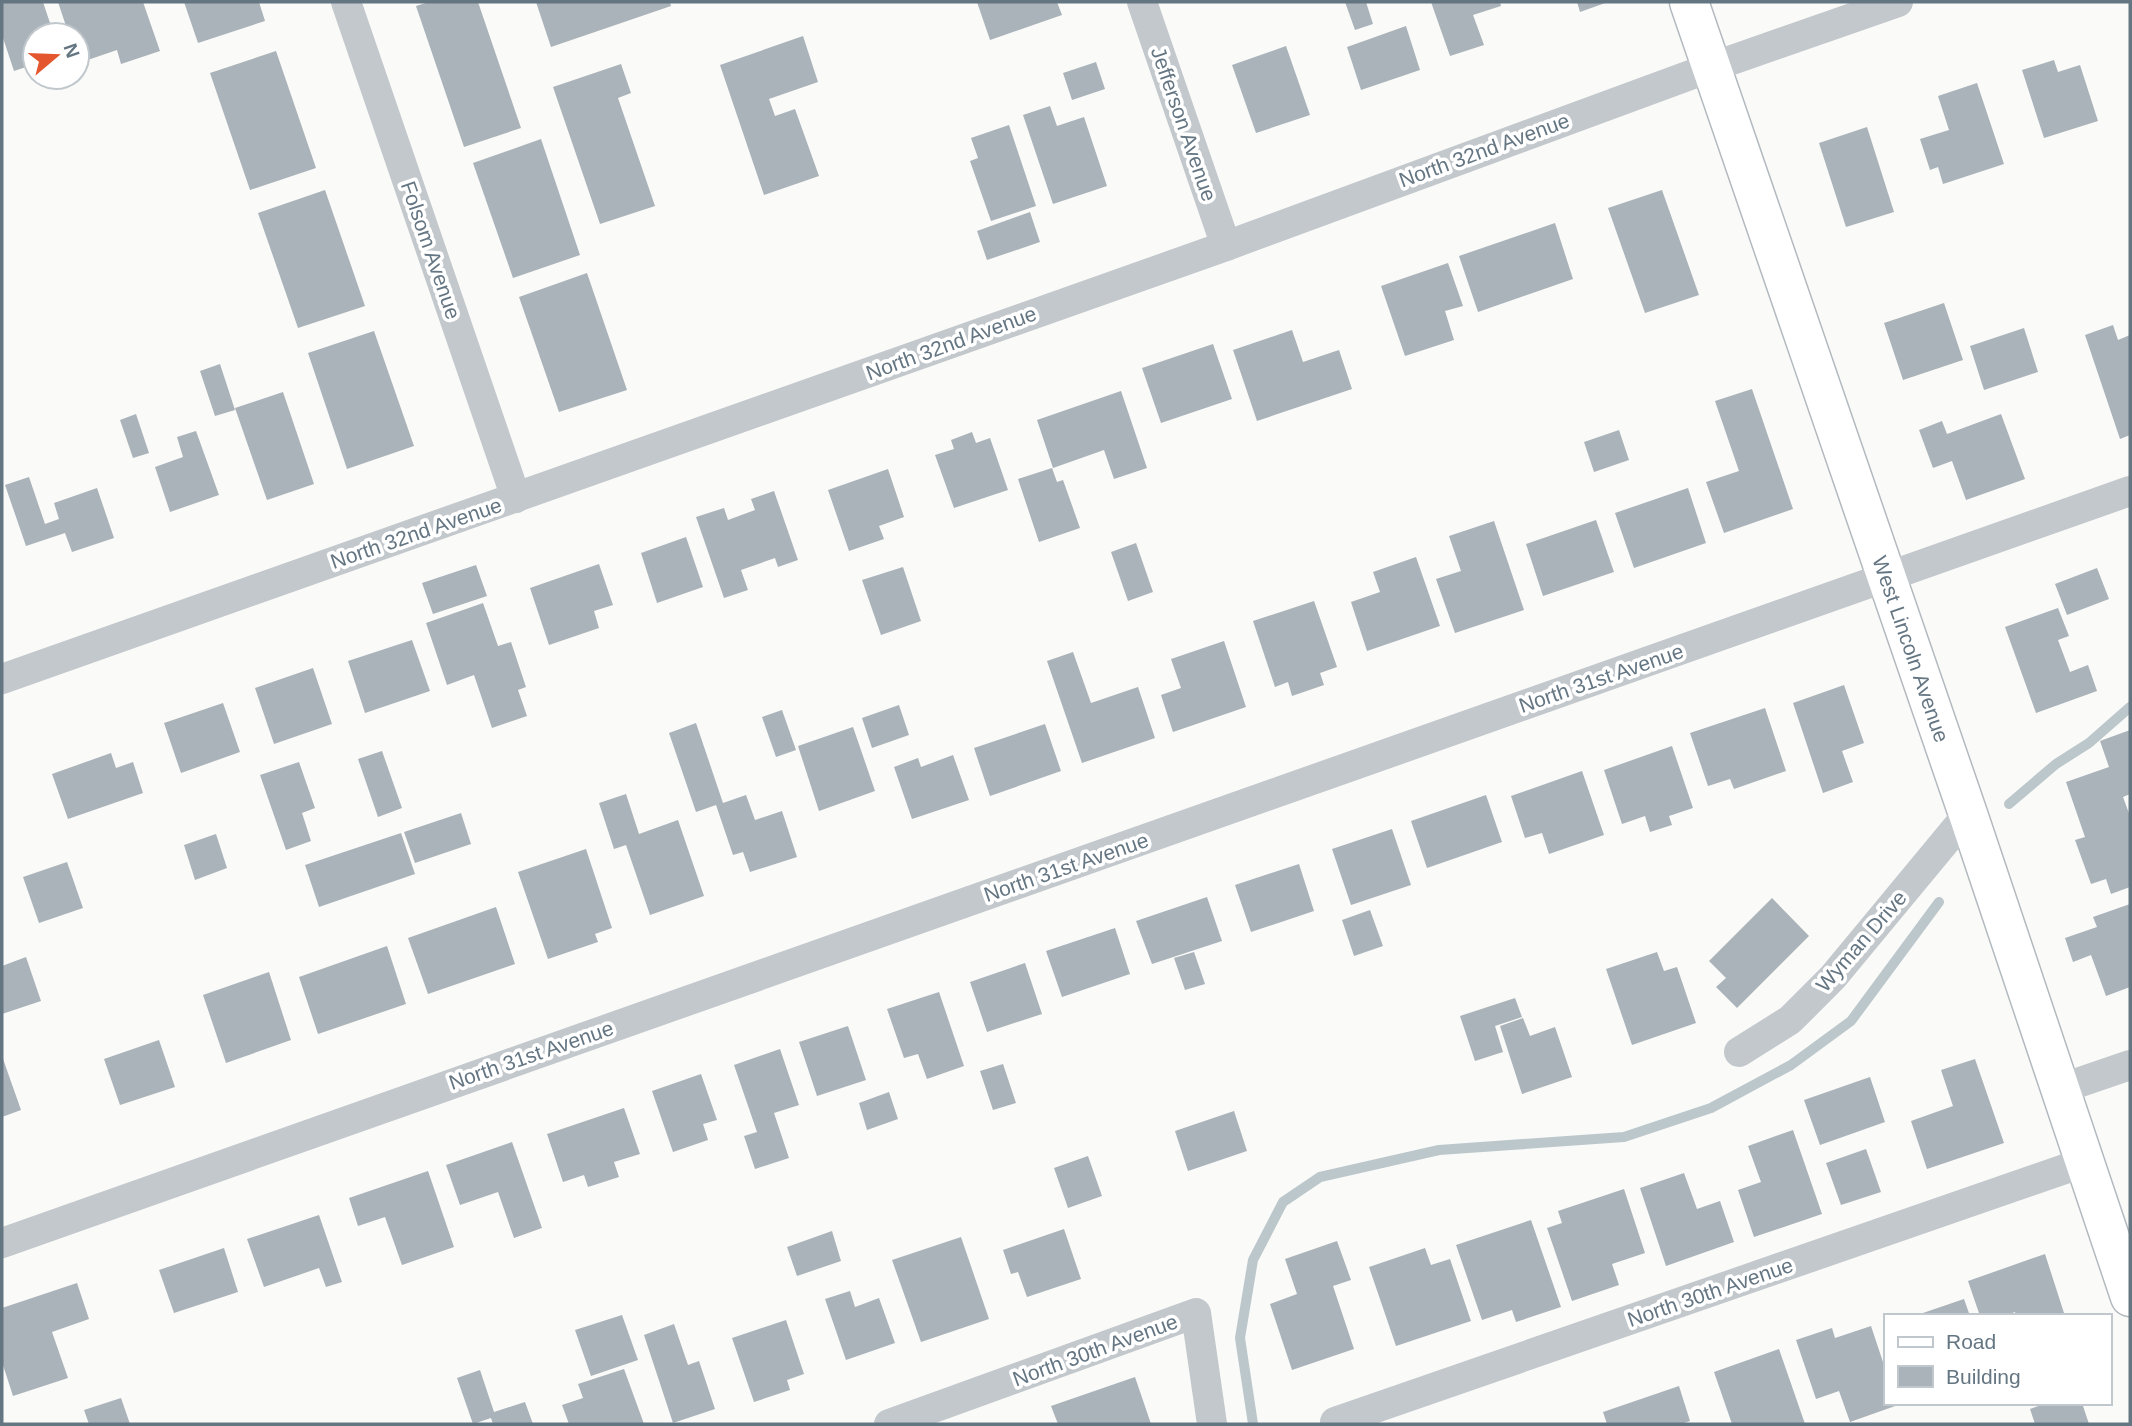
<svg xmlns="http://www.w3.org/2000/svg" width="2132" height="1426" font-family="Helvetica,sans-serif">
  <rect width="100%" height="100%" fill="#fafaf8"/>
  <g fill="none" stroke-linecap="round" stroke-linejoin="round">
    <!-- stream -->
    <g stroke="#bbc7cb" stroke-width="10">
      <polyline points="2009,804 2056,764 2089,743 2130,707"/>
      <polyline points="1253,1424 1240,1338 1253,1260 1283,1202 1320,1177 1439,1150 1624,1137 1711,1108 1791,1065 1851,1021 1939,902"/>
    </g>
  </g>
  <!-- building -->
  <g fill="#aab3b9">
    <polygon points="2,2 43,2 54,35 35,35 35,64 14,71 2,35"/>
    <polygon points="58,2 143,2 160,51 121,64 117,50 79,63 77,35 69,35"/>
    <polygon points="184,2 259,2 265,21 198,43"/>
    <polygon points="429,2 478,2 521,128 464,147 416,6"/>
    <polygon points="536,2 670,2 671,6 551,47"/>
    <polygon points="977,2 1057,2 1062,15 990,40"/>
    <polygon points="1345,2 1366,2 1373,24 1355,30"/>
    <polygon points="1431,2 1500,2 1501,6 1473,15 1484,45 1450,56"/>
    <polygon points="1577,2 1608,2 1580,12"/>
    <polygon points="1406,26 1420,70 1361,90 1347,47"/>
    <polygon points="803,36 818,82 769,99 775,116 795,109 819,176 764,195 720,65"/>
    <polygon points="1286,46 1310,115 1256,133 1232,65"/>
    <polygon points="276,51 316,168 250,190 210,73"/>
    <polygon points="2054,60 2058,72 2080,65 2098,121 2044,138 2022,70"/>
    <polygon points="1096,62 1105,89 1072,100 1063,73"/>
    <polygon points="621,64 631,93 618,98 655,206 600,224 553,87"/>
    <polygon points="1977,83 2004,164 1943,184 1938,167 1930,170 1920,139 1949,130 1938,96"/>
    <polygon points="1050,106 1057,126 1084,117 1107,186 1053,204 1023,115"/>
    <polygon points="1009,125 1036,206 991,221 970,161 978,158 971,138"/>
    <polygon points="1867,127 1894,212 1846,227 1819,143"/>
    <polygon points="541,139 580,255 513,278 473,163"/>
    <polygon points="325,190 365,306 298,328 258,213"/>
    <polygon points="1662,190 1699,295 1645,313 1608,208"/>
    <polygon points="1030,212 1040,242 987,260 977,231"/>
    <polygon points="1555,223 1573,279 1478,312 1459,256"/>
    <polygon points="1448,263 1463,306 1445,311 1454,340 1405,356 1381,286"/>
    <polygon points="587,273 627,390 559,412 519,297"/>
    <polygon points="1944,303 1963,360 1903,380 1884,323"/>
    <polygon points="2113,325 2118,340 2130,335 2130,435 2120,439 2085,335"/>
    <polygon points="2024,328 2038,372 1984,390 1970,346"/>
    <polygon points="1292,330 1303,362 1339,350 1352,389 1257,421 1233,350"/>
    <polygon points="374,331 414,446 347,469 308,353"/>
    <polygon points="1213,344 1232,399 1161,423 1142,368"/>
    <polygon points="220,364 235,410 215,416 200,371"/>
    <polygon points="1752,389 1793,509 1724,533 1706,482 1739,471 1715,401"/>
    <polygon points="1121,391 1147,468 1114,479 1104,450 1053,468 1037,420"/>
    <polygon points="283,392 314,484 267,500 235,408"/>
    <polygon points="136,414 149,453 133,458 120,420"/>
    <polygon points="2001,414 2025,479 1966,500 1952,461 1933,468 1919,430 1942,421 1947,434"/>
    <polygon points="1619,430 1629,460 1594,472 1584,442"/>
    <polygon points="196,431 219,495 170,512 155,467 183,457 177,437"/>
    <polygon points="972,432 976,443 990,438 1008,490 954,508 935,455 954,449 951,440"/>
    <polygon points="1052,468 1057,482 1063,480 1080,528 1039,542 1018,479"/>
    <polygon points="888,469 904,517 879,526 884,539 849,551 828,490"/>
    <polygon points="29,477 45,524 59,519 54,503 97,488 114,538 72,552 65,533 26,546 5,485"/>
    <polygon points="1688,488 1706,543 1634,568 1615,513"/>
    <polygon points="774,491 798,560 778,567 775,558 741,570 748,590 724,598 696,517 724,508 728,520 755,510 751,499"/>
    <polygon points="1596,520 1614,572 1543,596 1526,544"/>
    <polygon points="1494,521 1524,610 1455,633 1436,579 1461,571 1449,536"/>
    <polygon points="686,537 703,587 657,603 641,553"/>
    <polygon points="1136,543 1153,592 1128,601 1111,552"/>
    <polygon points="1416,557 1440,626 1367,651 1351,602 1380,592 1373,572"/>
    <polygon points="599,564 613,605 594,611 599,628 549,645 530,588"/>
    <polygon points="476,565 487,596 433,614 422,583"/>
    <polygon points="903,567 921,621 881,635 862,580"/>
    <polygon points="2097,568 2109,599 2067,615 2055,584"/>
    <polygon points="1314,601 1337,667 1320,673 1324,685 1292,696 1288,682 1275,687 1253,621"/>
    <polygon points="483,603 498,646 511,642 526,687 518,690 527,716 492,728 474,675 447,685 426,623"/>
    <polygon points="2058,608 2069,636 2058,640 2070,672 2088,665 2097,691 2036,713 2005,627"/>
    <polygon points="412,640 430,691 365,713 348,661"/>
    <polygon points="1224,641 1246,707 1173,732 1161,695 1181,688 1171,659"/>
    <polygon points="1073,652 1091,703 1138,687 1155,738 1082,763 1047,661"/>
    <polygon points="313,668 332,724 274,744 255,688"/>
    <polygon points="1844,685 1864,743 1842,751 1853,782 1823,793 1793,703"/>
    <polygon points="223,703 240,752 181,773 164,723"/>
    <polygon points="899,705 909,735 872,748 862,718"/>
    <polygon points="1765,708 1786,771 1734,789 1730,779 1708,786 1690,733"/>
    <polygon points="782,710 796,750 776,757 762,717"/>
    <polygon points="696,723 723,803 746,795 755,820 782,811 797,857 750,872 743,852 733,855 716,805 696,812 669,733"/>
    <polygon points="1045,724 1061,771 990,796 974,748"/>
    <polygon points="853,727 875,791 819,811 798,746"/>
    <polygon points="2130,730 2130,794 2123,797 2130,816 2130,887 2111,894 2106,879 2091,884 2075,840 2085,837 2066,782 2109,767 2100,741"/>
    <polygon points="1672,746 1693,808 1669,816 1672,825 1650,832 1645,816 1622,824 1604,770"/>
    <polygon points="382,751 402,808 378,817 358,759"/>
    <polygon points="111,753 116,768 133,762 143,793 68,819 52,774"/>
    <polygon points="953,755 969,800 912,819 894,767 918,758 921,767"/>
    <polygon points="299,762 315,808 302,813 311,841 286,850 260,775"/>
    <polygon points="1582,771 1604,835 1549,854 1542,833 1525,838 1511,796"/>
    <polygon points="626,794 639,834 678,820 704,896 650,915 626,845 614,849 599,803"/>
    <polygon points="1486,795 1502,842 1427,868 1411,821"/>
    <polygon points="461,813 471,844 415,863 404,832"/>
    <polygon points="1392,829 1411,885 1351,905 1332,849"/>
    <polygon points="401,833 415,874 319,907 305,865"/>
    <polygon points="216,834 227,868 195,880 184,845"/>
    <polygon points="586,849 612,928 595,934 598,942 548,959 518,872"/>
    <polygon points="67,862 83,908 39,923 23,877"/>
    <polygon points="1299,864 1314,911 1251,932 1235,885"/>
    <polygon points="1207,897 1222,941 1152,964 1136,921"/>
    <polygon points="1772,898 1809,936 1737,1008 1716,987 1726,978 1709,961"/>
    <polygon points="2130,904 2130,987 2106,996 2091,955 2073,962 2065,938 2097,927 2093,917"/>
    <polygon points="496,907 515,964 428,994 408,938"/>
    <polygon points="1370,910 1383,946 1354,956 1342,920"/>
    <polygon points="1115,928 1130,974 1062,997 1046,951"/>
    <polygon points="387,946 406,1004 318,1034 299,977"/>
    <polygon points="1194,952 1205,984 1185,990 1174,958"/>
    <polygon points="1657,952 1664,971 1677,967 1696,1023 1632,1045 1606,969"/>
    <polygon points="26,957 41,1001 2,1014 2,966"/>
    <polygon points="1025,963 1042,1014 987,1032 970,982"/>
    <polygon points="269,972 291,1040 226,1063 203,995"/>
    <polygon points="939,992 964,1066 927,1079 918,1054 904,1058 887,1009"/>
    <polygon points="1515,998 1522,1017 1495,1026 1503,1052 1475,1061 1460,1016"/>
    <polygon points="1523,1018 1530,1036 1555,1027 1572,1077 1522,1094 1500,1026"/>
    <polygon points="848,1026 866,1080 817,1096 799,1042"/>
    <polygon points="159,1040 175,1087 120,1105 104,1059"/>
    <polygon points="780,1049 799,1105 774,1113 789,1158 755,1169 744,1136 757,1132 734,1065"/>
    <polygon points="2,1056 21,1110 2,1117"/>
    <polygon points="1975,1059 2004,1143 1927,1169 1911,1121 1953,1106 1941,1070"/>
    <polygon points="1003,1064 1016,1103 993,1110 980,1071"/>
    <polygon points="701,1074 717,1120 703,1124 708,1140 673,1152 652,1091"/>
    <polygon points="1870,1077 1885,1122 1820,1145 1804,1100"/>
    <polygon points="889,1092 898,1119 867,1130 859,1103"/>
    <polygon points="624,1108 640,1154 614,1162 619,1177 588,1187 584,1175 563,1182 547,1134"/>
    <polygon points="1234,1111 1247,1151 1188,1171 1175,1131"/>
    <polygon points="1793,1130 1822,1214 1754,1237 1738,1190 1761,1182 1748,1146"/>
    <polygon points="512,1142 542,1228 514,1238 498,1192 460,1205 446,1165"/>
    <polygon points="1866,1149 1881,1192 1841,1205 1826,1163"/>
    <polygon points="1088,1156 1102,1196 1068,1208 1054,1168"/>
    <polygon points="428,1171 454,1247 402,1265 385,1217 358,1226 349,1198"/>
    <polygon points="1684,1173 1697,1209 1720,1201 1734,1242 1666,1266 1640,1188"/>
    <polygon points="1624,1189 1645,1253 1612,1264 1619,1285 1572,1301 1547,1228 1562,1223 1558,1211"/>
    <polygon points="319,1215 342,1282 326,1287 319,1268 264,1287 247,1239"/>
    <polygon points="1531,1220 1561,1307 1516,1322 1512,1310 1482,1320 1456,1245"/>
    <polygon points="1064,1229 1081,1279 1027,1297 1018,1272 1011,1274 1003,1250"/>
    <polygon points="832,1231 841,1261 797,1276 787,1247"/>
    <polygon points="961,1237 989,1319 921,1342 892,1260"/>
    <polygon points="1337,1241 1351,1280 1333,1286 1354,1349 1292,1370 1270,1304 1297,1294 1285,1259"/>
    <polygon points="224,1248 238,1292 174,1313 159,1270"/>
    <polygon points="1425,1248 1431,1265 1450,1259 1471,1321 1396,1346 1369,1267"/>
    <polygon points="2045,1254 2065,1316 2016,1316 2015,1312 2004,1316 1980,1316 1968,1281"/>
    <polygon points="77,1283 89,1319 52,1332 68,1378 13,1396 2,1362 2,1308"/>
    <polygon points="850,1291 855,1307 879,1298 895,1343 846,1360 825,1299"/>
    <polygon points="1964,1299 1970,1316 1917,1316 1917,1315"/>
    <polygon points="622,1315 638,1360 591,1376 575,1330"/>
    <polygon points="786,1320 804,1374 787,1380 790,1390 754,1402 732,1338"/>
    <polygon points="674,1324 688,1365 699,1361 715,1409 673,1423 644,1335"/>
    <polygon points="1871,1326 1885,1368 1885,1403 1897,1403 1898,1405 1850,1422 1839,1391 1816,1399 1796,1340 1832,1328 1835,1338"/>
    <polygon points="1779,1349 1805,1424 1732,1424 1714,1372"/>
    <polygon points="624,1369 644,1424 569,1424 562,1405 583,1398 578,1384"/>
    <polygon points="480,1370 494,1412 525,1402 533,1424 493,1424 491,1418 473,1424 457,1378"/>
    <polygon points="1135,1377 1151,1424 1058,1424 1051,1406"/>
    <polygon points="1679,1386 1690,1421 1681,1424 1607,1424 1603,1412"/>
    <polygon points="121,1398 130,1424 89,1424 84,1410"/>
    <polygon points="2047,1403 2082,1403 2089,1424 2035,1424 2030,1409"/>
  </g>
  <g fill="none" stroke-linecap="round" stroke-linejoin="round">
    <defs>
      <polyline id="secondary" points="1689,2 1968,814 2130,1297"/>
    </defs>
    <!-- secondary casing -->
    <use href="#secondary" stroke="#b3babf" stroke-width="41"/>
    <!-- street -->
    <g stroke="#c3c8cc" stroke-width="30">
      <polyline points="346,2 516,498"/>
      <polyline points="1142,2 1226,246"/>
      <polyline points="2,679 1226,246 1712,67 1898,2"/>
      <polyline points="1739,1052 1790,1020 1833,977 1968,814"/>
      <polyline points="2060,1089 2130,1065"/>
      <polyline points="2,1243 2130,491"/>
      <polyline points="1335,1422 2085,1162"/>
      <polyline points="889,1424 1196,1313 1212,1424"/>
    </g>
    <!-- secondary -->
    <use href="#secondary" stroke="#fff" stroke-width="38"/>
  </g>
  <g text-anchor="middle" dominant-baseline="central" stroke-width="7" stroke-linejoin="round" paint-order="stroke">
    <!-- street labels -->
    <g font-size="21" fill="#657683" stroke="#fff">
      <text transform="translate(1184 124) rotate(71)">Jefferson Avenue</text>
      <text transform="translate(1484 150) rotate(-20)">North 32nd Avenue</text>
      <text transform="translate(431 250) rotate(71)">Folsom Avenue</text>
      <text transform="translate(951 343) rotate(-20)">North 32nd Avenue</text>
      <text transform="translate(416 533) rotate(-19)">North 32nd Avenue</text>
      <text transform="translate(1911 649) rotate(71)">West Lincoln Avenue</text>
      <text transform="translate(1601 678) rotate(-19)">North 31st Avenue</text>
      <text transform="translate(1066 867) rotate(-19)">North 31st Avenue</text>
      <text transform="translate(1861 941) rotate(-49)">Wyman Drive</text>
      <text transform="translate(531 1055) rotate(-19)">North 31st Avenue</text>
      <text transform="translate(1710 1292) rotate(-19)">North 30th Avenue</text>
      <text transform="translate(1095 1350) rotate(-20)">North 30th Avenue</text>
    </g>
  </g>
  <!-- border -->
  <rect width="2132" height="1426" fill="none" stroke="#657683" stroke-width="7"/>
  <!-- legend -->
  <rect x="1884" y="1314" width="228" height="91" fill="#ffffff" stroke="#c1c8cd" stroke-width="2"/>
  <rect x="1898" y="1337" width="35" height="10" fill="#ffffff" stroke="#c1c8cd" stroke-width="2"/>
  <text x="1946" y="1349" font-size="21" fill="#657683">Road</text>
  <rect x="1898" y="1366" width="35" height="21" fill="#aab3b9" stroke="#c1c8cd" stroke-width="2"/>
  <text x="1946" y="1384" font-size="21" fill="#657683">Building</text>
  <!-- north arrow -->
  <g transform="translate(56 56) rotate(71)"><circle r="33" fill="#ffffff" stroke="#c1c8cd" stroke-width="2"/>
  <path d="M0-5L12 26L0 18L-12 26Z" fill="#e4572e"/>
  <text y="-10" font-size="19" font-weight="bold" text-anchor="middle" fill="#657683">N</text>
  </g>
</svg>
